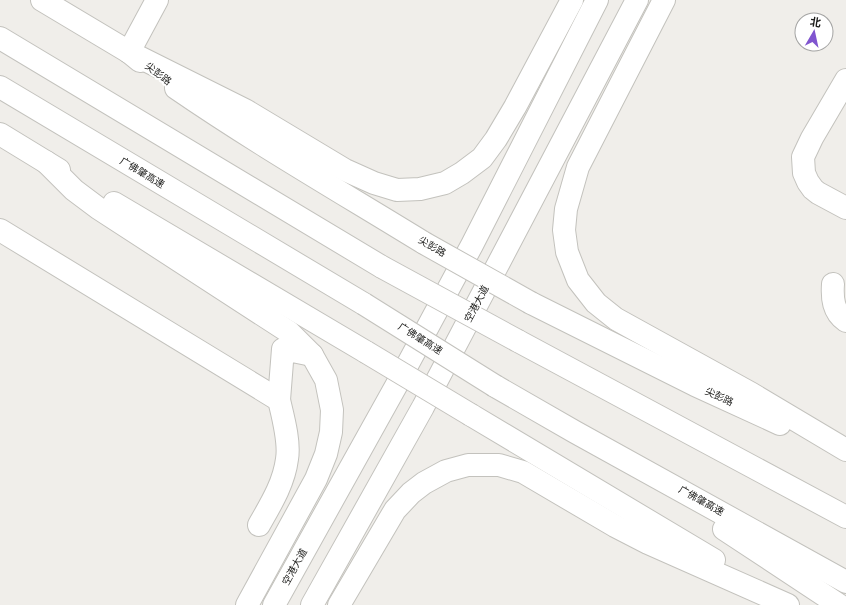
<svg xmlns="http://www.w3.org/2000/svg" width="846" height="605" font-family="'Nunito Sans','Noto Sans SC',sans-serif">
  <rect width="100%" height="100%" fill="#f0eeea"/>
  <g fill="none" stroke-linecap="round" stroke-linejoin="round">
    <defs>
      <g id="minor">
        <polyline points="129,52 157,0"/>
        <polyline points="846,80 812,138 803,157 804,173 808,182 813,189 818,193 846,208"/>
        <path d="M0,230L279,400C283,417 290,442 287,459C284,483 271,504 259,525"/>
        <path d="M833,284C832,298 833,312 846,321"/>
        <polyline points="279,400 283,349 312,355"/>
      </g>
      <g id="major">
        <polyline points="42,0 129,52 140,61"/>
        <polyline points="664,0 578,167 566,209 564,230 567,252 578,280 596,303 616,319 752,394 846,450"/>
        <polyline points="129,52 245,110 345,170 374,183 397,190 420,189 445,183 462,173 482,158 496,139 515,107 572,0"/>
        <path d="M176,88C256,143 341,192 424,243"/>
        <polyline points="0,134 59,170"/>
        <polyline points="46,162 74,190 98,208 289,332 312,355 326,380 332,410 331,432 326,454 316,479 247,605"/>
        <polyline points="114,203 366,352"/>
        <polyline points="531,303 695,385 780,424"/>
        <polyline points="471,415 714,560"/>
        <polyline points="274,605 396,386 472,245 597,0"/>
        <polyline points="312,605 423,407 637,0"/>
        <polyline points="339,605 395,510 411,493 424,483 446,471 468,465 499,465 523,472 615,526 648,543 788,605"/>
      </g>
      <g id="highway">
        <polyline points="0,38 382,267"/>
        <polyline points="0,87 364,304"/>
        <polyline points="518,341 846,517"/>
        <polyline points="495,386 575,432 846,582"/>
        <polyline points="724,529 839,605"/>
      </g>
    </defs>
    <!-- minor casing -->
    <use href="#minor" stroke="#c3c2bd" stroke-width="24"/>
    <!-- major casing -->
    <use href="#major" stroke="#c3c2bd" stroke-width="24"/>
    <!-- highway casing -->
    <use href="#highway" stroke="#c3c2bd" stroke-width="24"/>
    <!-- minor -->
    <use href="#minor" stroke="#fff" stroke-width="22"/>
    <!-- major -->
    <use href="#major" stroke="#fff" stroke-width="22"/>
    <!-- highway -->
    <use href="#highway" stroke="#fff" stroke-width="22"/>
    <defs>
      <g id="major-bridge">
        <polyline points="424,243 531,303"/>
        <polyline points="366,352 471,415"/>
      </g>
      <g id="highway-bridge">
        <polyline points="382,267 518,341"/>
        <polyline points="364,304 495,386"/>
      </g>
    </defs>
    <!-- major-bridge casing -->
    <use href="#major-bridge" stroke="#c3c2bd" stroke-width="24" stroke-linecap="butt"/>
    <!-- highway-bridge casing -->
    <use href="#highway-bridge" stroke="#c3c2bd" stroke-width="24" stroke-linecap="butt"/>
    <!-- major-bridge -->
    <use href="#major-bridge" stroke="#fff" stroke-width="22"/>
    <!-- highway-bridge -->
    <use href="#highway-bridge" stroke="#fff" stroke-width="22"/>
  </g>
  <g text-anchor="middle" dominant-baseline="central" stroke-width="4" stroke-linejoin="round" paint-order="stroke">
    <!-- street labels -->
    <g font-size="10" fill="#1c1c1a" stroke="#fff">
      <text transform="translate(158 74) rotate(37)">尖彭路</text>
      <text transform="translate(142 173) rotate(31)">广佛肇高速</text>
      <text transform="translate(432 247) rotate(30)">尖彭路</text>
      <text transform="translate(477 304) rotate(-62)">空港大道</text>
      <text transform="translate(420 339) rotate(32)">广佛肇高速</text>
      <text transform="translate(719 397) rotate(25)">尖彭路</text>
      <text transform="translate(701 501) rotate(29)">广佛肇高速</text>
      <text transform="translate(295 567) rotate(-61)">空港大道</text>
    </g>
  </g>
  <!-- north arrow -->
  <g transform="translate(814 32) rotate(9)"><circle r="19" fill="#ffffff" stroke="#a4a4a3"/>
  <path d="M0-3L7 15L0 10L-7 15Z" fill="#8055cf"/>
  <text y="-6" font-size="11" font-weight="bold" text-anchor="middle" fill="#1c1c1a">北</text>
  </g>
</svg>
